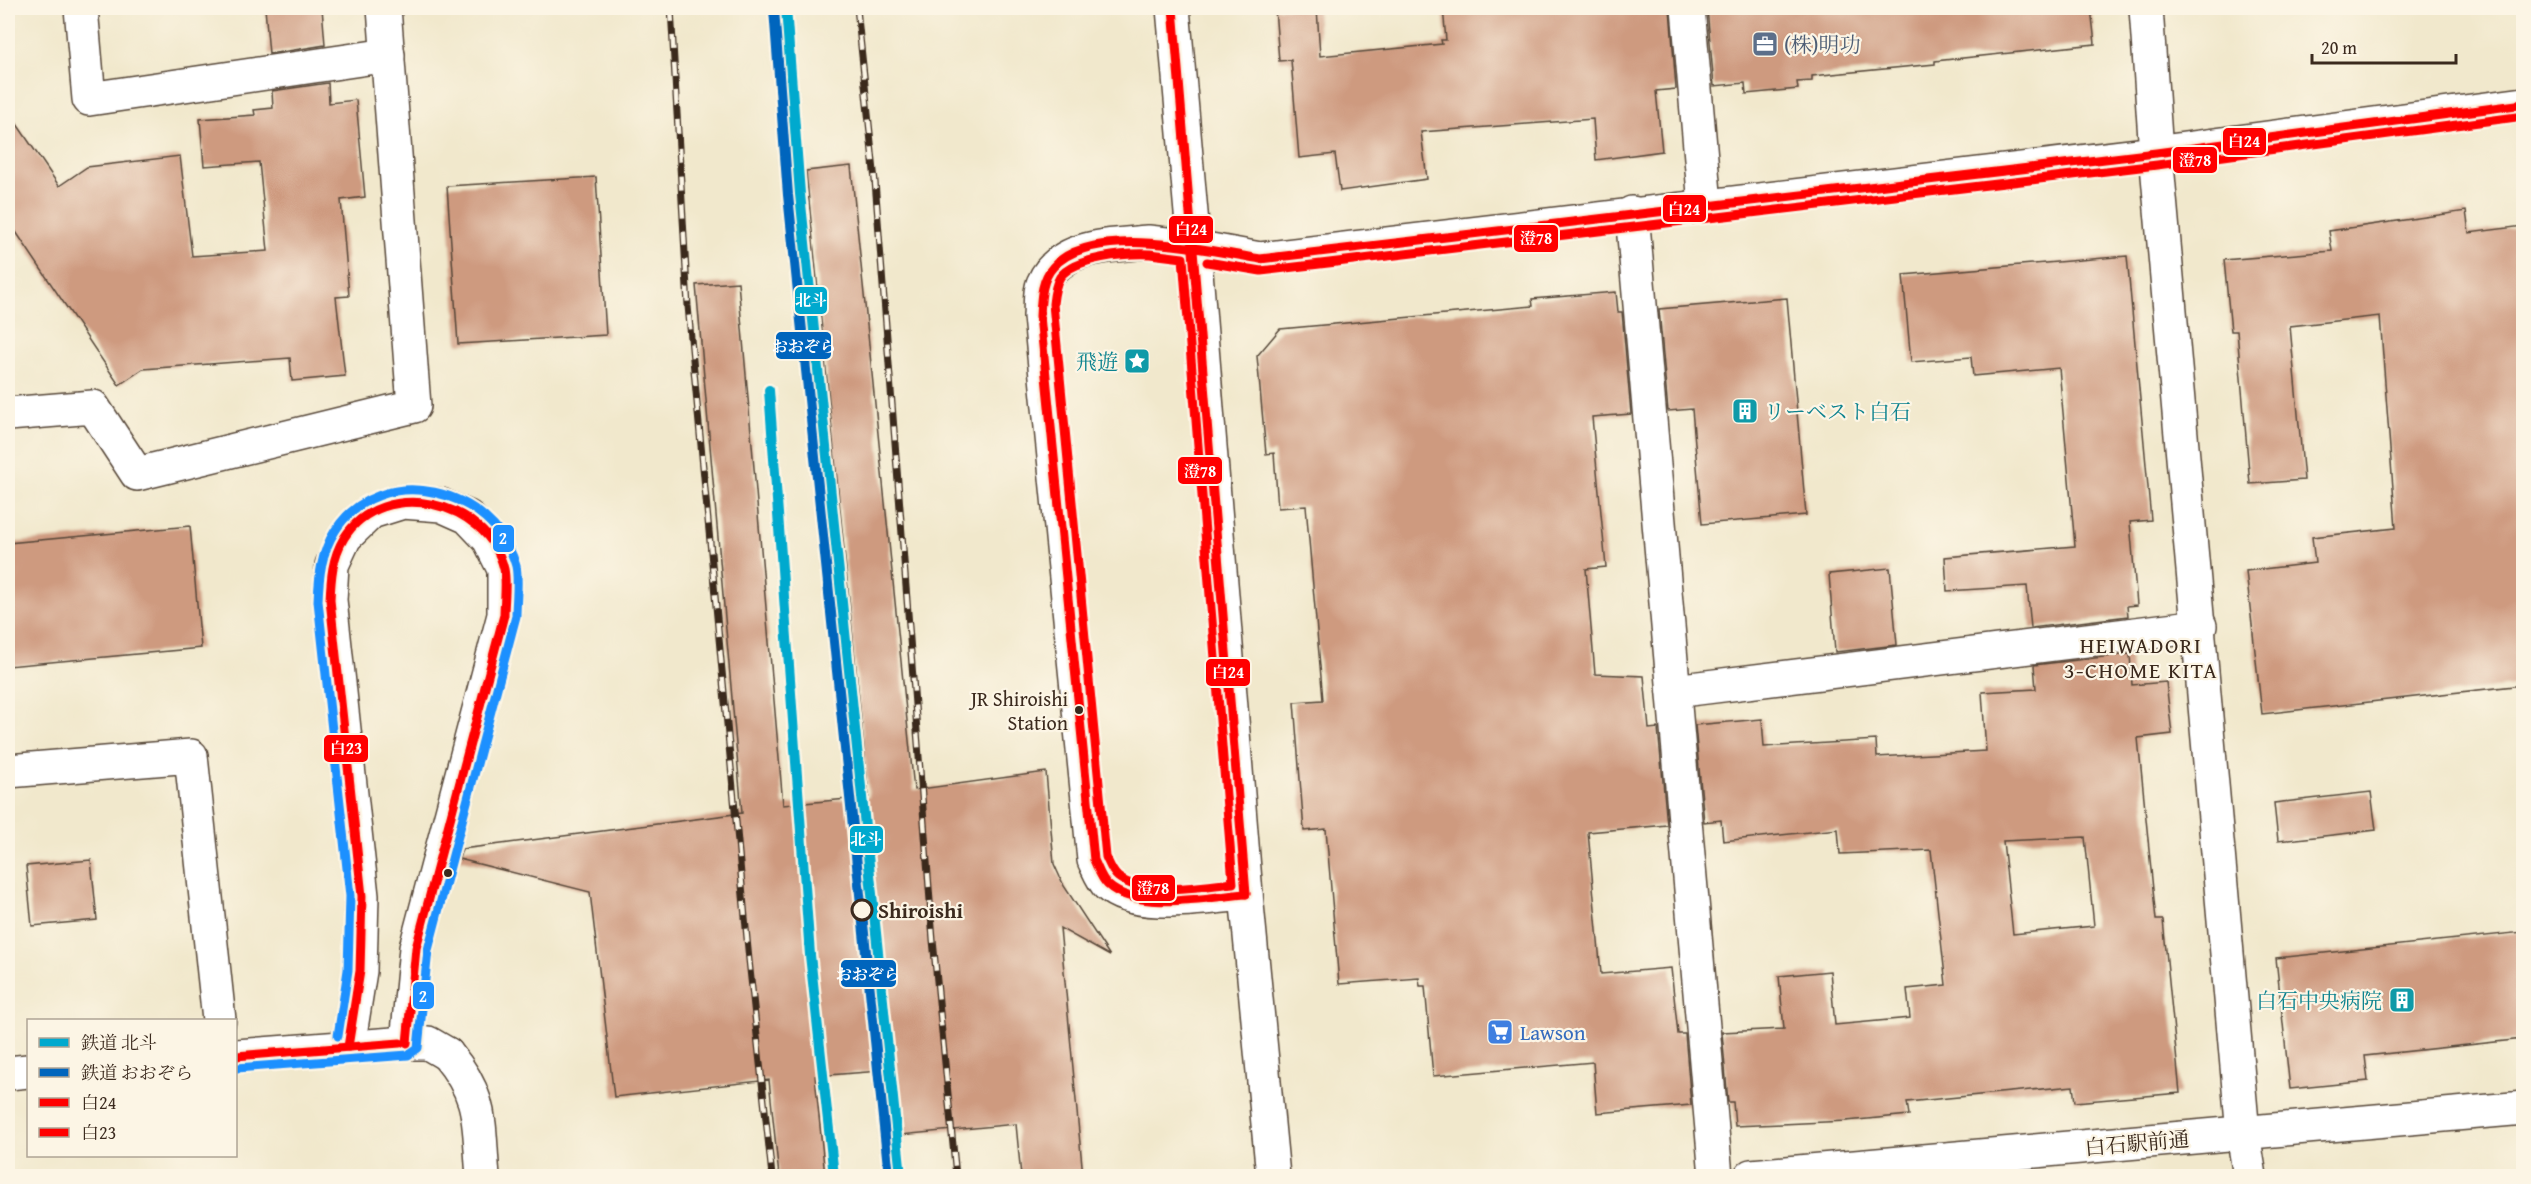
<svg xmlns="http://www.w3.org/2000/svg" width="2531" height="1184" font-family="'Gentium Book Plus','Noto Serif JP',serif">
  <rect width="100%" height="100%" fill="#fcf5e5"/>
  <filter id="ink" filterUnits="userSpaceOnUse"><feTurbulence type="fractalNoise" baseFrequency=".0167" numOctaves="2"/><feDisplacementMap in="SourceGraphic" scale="12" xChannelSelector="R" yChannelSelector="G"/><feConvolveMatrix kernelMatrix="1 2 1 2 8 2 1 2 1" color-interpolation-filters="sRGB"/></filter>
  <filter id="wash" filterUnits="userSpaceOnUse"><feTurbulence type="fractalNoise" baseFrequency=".008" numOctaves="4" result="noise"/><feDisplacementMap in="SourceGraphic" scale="24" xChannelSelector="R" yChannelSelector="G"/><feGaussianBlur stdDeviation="1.35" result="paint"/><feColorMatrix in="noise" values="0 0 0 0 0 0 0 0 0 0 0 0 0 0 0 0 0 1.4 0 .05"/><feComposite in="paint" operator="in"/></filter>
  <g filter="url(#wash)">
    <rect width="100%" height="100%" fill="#f1e8cc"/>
    <g id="blocks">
      <!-- building -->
      <g fill="#ce9a7f" fill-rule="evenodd">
        <polygon points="265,8 322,8 325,45 269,54"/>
        <polygon points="1275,8 1317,8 1320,56 1442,44 1441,40 1446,40 1443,8 1670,8 1676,89 1656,91 1662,151 1596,160 1593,119 1421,132 1427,179 1340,191 1335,154 1299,158 1291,60 1279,61"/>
        <polygon points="1707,8 2091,8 2095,44 1935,61 1935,64 1812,76 1812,81 1797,82 1798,89 1746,94 1745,83 1714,86"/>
        <polygon points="328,83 329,103 356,100 365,197 341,200 349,296 336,297 345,376 292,381 290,358 143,369 119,385 8,220 8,111 59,186 87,167 180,156 192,256 268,251 259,162 204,166 200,119 255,115 254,110 273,108 272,91"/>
        <polygon points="851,166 914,790 1046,772 1054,864 1064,886 1110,956 1060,928 1083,1176 1021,1176 1016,1124 900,1135 894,1070 815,1076 825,1176 779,1176 769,1080 614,1097 590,892 459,859 462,849 742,813 696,285 738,282 783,805 869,797 806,171"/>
        <polygon points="596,177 606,335 458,344 447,186"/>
        <polygon points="2466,211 2469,233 2523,226 2523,685 2262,714 2246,571 2315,563 2312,537 2396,528 2380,316 2290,326 2304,480 2250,484 2237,331 2231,331 2224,260 2332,251 2329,231"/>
        <polygon points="2127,256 2151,520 2130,522 2137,605 2127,606 2128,616 2031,628 2027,586 1947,591 1945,557 2075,546 2059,368 1973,376 1971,357 1911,362 1903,275"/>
        <polygon points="1616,292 1618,312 1622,312 1631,414 1592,417 1606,567 1586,569 1595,674 1644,676 1649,729 1658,728 1667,825 1588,832 1601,974 1671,968 1678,1034 1685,1034 1691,1105 1597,1113 1593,1062 1433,1076 1425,986 1420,986 1419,978 1339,984 1326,829 1304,831 1294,702 1323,700 1306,506 1278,508 1274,453 1266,454 1257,356 1280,329 1533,306 1532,299"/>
        <polygon points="1787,298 1806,515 1702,524 1692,409 1668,411 1659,309"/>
        <polygon points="190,526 201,648 8,666 8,543"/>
        <polygon points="1890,568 1897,645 1835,652 1829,574"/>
        <path d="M2130,654L2132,685L2166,682L2172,734L2138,738L2156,920H2163L2180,1093L2075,1102L2073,1086L1907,1102L1909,1115L1846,1121L1735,1126L1733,1102H1728L1722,1032L1784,1029L1779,976L1830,971L1835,1025L1910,1018L1907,989L1946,985L1931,850L1840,854L1838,829L1723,841L1721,820L1704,822L1695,725L1762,719L1764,747L1876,740L1877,757L1986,751L1982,692L2036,689L2034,665ZM2085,837L2094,926L2013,934L2003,841Z"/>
        <polygon points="2371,792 2376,830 2278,841 2274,803"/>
        <polygon points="91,860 97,920 32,926 26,866"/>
        <polygon points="2523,932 2523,1039 2365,1056 2368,1081 2290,1089 2276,958"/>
      </g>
    </g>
  </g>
  <g filter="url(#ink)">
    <use href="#blocks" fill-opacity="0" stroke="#564638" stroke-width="1.5"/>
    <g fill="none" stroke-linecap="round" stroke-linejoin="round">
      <defs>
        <g id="street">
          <polyline points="81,8 89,99 388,55"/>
          <polyline points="1688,8 1705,205"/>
          <polyline points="2146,8 2156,153 2243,1134 2250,1176"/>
          <polyline points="1632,213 1716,1176"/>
          <path d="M1148,242L1194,247L1246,894C1210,896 1136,911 1108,885C1102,879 1098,868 1094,860L1040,316C1041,306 1039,293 1043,284C1060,244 1111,246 1148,242Z"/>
          <polyline points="8,414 93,407 137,474 414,406 384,8"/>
          <polyline points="1674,691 2200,626"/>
          <polyline points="8,771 191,756 219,1020"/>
          <polyline points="348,1047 360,971 362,896 330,600 332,565 345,537 371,512 403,502 441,505 468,517 489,539 504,569 504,615 416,948 407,1043"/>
          <path d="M447,1054C484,1098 478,1123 483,1176"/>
        </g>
        <g id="secondary">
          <polyline points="1173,8 1194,247 1260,259 2156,153 2524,104"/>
          <polyline points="1246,894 1273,1176"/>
          <polyline points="236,1056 407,1043 428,1043 447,1054"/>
          <polyline points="8,1073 28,1071"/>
          <polyline points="1751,1176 2524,1108"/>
        </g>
      </defs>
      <!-- street casing -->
      <use href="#street" stroke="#564638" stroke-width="36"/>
      <!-- secondary casing -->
      <use href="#secondary" stroke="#564638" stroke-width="36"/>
      <!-- street -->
      <use href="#street" stroke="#fff" stroke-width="33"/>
      <!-- secondary -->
      <use href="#secondary" stroke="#fff" stroke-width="33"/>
      <defs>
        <g id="rail">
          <polyline points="671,8 688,306 749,960 772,1176"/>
          <polyline points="857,8 875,181 933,940 956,1176"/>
        </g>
      </defs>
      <!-- rail casing -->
      <use href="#rail" stroke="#3b2a1e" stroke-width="7"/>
      <!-- rail -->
      <use href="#rail" stroke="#fcf5e5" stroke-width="4.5" stroke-dasharray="14" stroke-linecap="butt"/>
      <defs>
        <g id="bus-1">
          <polyline points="1173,8 1246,894"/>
          <path d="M1246,894C1209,897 1137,912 1108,885C1101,879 1098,868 1094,860L1040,316C1041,300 1041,280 1053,267C1092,223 1209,250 1260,259L2156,153L2524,104"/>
        </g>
        <g id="bus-2">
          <path d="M348,1047L360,971L362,896L330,600C331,578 332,558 344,538C383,476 488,500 504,569C507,583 504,601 504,615L416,948L407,1043"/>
          <polyline points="236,1056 400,1043"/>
        </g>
        <g id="bus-3">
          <path d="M1150,254L1183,258L1233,883C1202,886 1143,897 1118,877C1112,872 1109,863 1106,857L1053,304C1054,295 1055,285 1060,277C1075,257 1127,253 1150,254Z"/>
          <polyline points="1207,262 1261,271 2157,165 2524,116"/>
        </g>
        <path id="bus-4" d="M237,1068L408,1055L418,1048L428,950L516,616C516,601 519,580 516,566C494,487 380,460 335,531C321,553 319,576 318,601L350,896L348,970L338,1036"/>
      </defs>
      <!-- bus-1 casing -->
      <use href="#bus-1" stroke="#fcf5e5" stroke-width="14"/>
      <!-- bus-2 casing -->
      <use href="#bus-2" stroke="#fcf5e5" stroke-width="14"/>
      <!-- bus-3 casing -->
      <use href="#bus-3" stroke="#fcf5e5" stroke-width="14"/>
      <!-- bus-4 casing -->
      <use href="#bus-4" stroke="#fcf5e5" stroke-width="14"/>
      <!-- bus-1 -->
      <use href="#bus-1" stroke="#f00" stroke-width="9"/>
      <!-- bus-2 -->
      <use href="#bus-2" stroke="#f00" stroke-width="9"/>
      <!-- bus-3 -->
      <use href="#bus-3" stroke="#f00" stroke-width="9"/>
      <!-- bus-4 -->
      <use href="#bus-4" stroke="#1e90ff" stroke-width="9"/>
      <defs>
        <g id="rail-1">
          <polyline points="786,8 800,194 901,1176"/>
          <polyline points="769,390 810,955 834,1176"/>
        </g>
        <polyline id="rail-2" points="774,9 788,195 889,1176"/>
      </defs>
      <!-- rail-1 casing -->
      <use href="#rail-1" stroke="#fcf5e5" stroke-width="15"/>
      <!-- rail-2 casing -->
      <use href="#rail-2" stroke="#fcf5e5" stroke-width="15"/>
      <!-- rail-1 -->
      <use href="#rail-1" stroke="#00a9ce" stroke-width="10"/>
      <!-- rail-2 -->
      <use href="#rail-2" stroke="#0065bd" stroke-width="10"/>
    </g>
  </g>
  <!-- icons -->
  <defs>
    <symbol id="office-square" viewBox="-11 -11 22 22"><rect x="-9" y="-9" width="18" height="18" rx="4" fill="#5c6f8a" stroke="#fcf5e5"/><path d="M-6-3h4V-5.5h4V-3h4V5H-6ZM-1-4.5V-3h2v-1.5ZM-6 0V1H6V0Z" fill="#fff"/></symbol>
    <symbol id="sight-square" viewBox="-11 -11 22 22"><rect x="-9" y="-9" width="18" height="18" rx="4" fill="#0f9aa8" stroke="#fcf5e5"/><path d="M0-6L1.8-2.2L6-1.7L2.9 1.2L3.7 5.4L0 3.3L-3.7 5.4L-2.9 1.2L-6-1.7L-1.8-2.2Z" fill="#fff"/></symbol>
    <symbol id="building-square" viewBox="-11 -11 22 22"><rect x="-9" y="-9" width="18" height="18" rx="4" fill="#0f9aa8" stroke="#fcf5e5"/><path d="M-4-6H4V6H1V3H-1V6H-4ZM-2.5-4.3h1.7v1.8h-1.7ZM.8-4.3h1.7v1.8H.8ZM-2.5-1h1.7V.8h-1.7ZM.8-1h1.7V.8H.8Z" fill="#fff"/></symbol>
    <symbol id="supermarket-square" viewBox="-11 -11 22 22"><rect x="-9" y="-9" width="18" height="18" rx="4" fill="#3f7fe0" stroke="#fcf5e5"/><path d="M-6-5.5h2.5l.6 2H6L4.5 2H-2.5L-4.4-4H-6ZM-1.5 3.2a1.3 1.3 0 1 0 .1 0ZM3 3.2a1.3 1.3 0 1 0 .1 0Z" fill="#fff"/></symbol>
  </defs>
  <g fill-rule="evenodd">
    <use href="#office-square" x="1750" y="29" width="30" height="30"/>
    <use href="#sight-square" x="1122" y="346" width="30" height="30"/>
    <use href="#building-square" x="1730" y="396" width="30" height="30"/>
    <use href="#building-square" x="2387" y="985" width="30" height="30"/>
    <use href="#supermarket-square" x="1485" y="1017" width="30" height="30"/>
  </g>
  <!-- markers -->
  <g fill="#3b2a1e" stroke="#fcf5e5" stroke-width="2">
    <circle cx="1079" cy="710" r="5"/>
    <circle cx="448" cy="873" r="5"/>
  </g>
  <circle fill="#fcf5e5" stroke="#3b2a1e" stroke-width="3" cx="862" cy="910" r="10"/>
  <g text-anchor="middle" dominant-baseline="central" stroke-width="4.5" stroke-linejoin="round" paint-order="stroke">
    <!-- bus labels -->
    <g font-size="20" fill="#3b2a1e" stroke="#fcf5e5" text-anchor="end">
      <text x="1068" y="698">JR Shiroishi<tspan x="1068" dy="24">Station</tspan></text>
    </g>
    <!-- service labels -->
    <g font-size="21" fill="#4e5e75" stroke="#fcf5e5" text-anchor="start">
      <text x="1784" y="44">(株)明功</text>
    </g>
    <!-- culture labels -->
    <g font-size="21" fill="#0d838f" stroke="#fcf5e5" text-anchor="end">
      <text x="1118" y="361">飛遊</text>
      <text x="1764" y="411" text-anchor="start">リーベスト白石</text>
      <text x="2382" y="1000">白石中央病院</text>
    </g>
    <!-- stop labels -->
    <g font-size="21" font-weight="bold" fill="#3b2a1e" stroke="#fcf5e5" text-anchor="start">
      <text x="878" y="910">Shiroishi</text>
    </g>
    <!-- shop labels -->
    <g font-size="21" fill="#366cbe" stroke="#fcf5e5" text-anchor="start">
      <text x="1520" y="1032">Lawson</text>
    </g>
    <!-- street labels -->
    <g font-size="21" fill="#3b2a1e" stroke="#fcf5e5">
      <text transform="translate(2137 1143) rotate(-5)">白石駅前通</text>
    </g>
    <!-- neighbourhood labels -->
    <g font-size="22" letter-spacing="1.5" fill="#3b2a1e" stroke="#fcf5e5">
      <text x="2141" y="645">HEIWADORI<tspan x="2141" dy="25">3-CHOME KITA</tspan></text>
    </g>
  </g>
  <g stroke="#fcf5e5" stroke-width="2">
    <rect x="2222" y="127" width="45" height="29" rx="6" fill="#f00"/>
    <rect x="2172" y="146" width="46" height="28" rx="6" fill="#f00"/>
    <rect x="1662" y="194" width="45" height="29" rx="6" fill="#f00"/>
    <rect x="1168" y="215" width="46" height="29" rx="6" fill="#f00"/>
    <rect x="1513" y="224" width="46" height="29" rx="6" fill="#f00"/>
    <rect x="794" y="286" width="34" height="29" rx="6" fill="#00a9ce"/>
    <rect x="775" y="331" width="57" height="29" rx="6" fill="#0065bd"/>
    <rect x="1177" y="456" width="46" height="29" rx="6" fill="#f00"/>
    <rect x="492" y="524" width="23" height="29" rx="6" fill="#1e90ff"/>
    <rect x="1205" y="658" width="46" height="29" rx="6" fill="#f00"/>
    <rect x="323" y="734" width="46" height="29" rx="6" fill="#f00"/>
    <rect x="849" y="825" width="35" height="29" rx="6" fill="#00a9ce"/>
    <rect x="1131" y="874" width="45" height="28" rx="6" fill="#f00"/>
    <rect x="840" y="959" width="57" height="29" rx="6" fill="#0065bd"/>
    <rect x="412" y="981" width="23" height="29" rx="6" fill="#1e90ff"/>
  </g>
  <g font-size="16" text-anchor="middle" font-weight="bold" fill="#fff">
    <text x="2244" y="147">白24</text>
    <text x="2195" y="166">澄78</text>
    <text x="1684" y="215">白24</text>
    <text x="1191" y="235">白24</text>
    <text x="1536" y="244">澄78</text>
    <text x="811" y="306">北斗</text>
    <text x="804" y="352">おおぞら</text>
    <text x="1200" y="477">澄78</text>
    <text x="503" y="544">2</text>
    <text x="1228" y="678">白24</text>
    <text x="346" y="754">白23</text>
    <text x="866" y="845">北斗</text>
    <text x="1153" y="894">澄78</text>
    <text x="868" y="980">おおぞら</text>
    <text x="423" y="1002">2</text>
  </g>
  <!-- margin -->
  <rect width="2531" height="1184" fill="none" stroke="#fcf5e5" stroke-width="30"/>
  <!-- legend -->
  <rect x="27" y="1019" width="210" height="138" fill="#fcf5e5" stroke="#afa495" stroke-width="1.5"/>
  <rect x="39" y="1038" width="30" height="9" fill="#00a9ce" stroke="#afa495" stroke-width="1.5"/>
  <text x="81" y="1049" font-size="18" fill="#3b2a1e">鉄道 北斗</text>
  <rect x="39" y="1068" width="30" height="9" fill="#0065bd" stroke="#afa495" stroke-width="1.5"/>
  <text x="81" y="1079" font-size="18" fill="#3b2a1e">鉄道 おおぞら</text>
  <rect x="39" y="1098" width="30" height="9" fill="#ff0000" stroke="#afa495" stroke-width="1.5"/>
  <text x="81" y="1109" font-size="18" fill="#3b2a1e">白24</text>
  <rect x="39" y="1128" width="30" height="9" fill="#ff0000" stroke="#afa495" stroke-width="1.5"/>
  <text x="81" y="1139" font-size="18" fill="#3b2a1e">白23</text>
  <!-- scale -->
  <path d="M2312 54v9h144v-9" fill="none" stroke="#3b2a1e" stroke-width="3"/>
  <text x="2321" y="54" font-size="18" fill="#3b2a1e" stroke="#fcf5e5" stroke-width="4.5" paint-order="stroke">20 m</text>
</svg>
